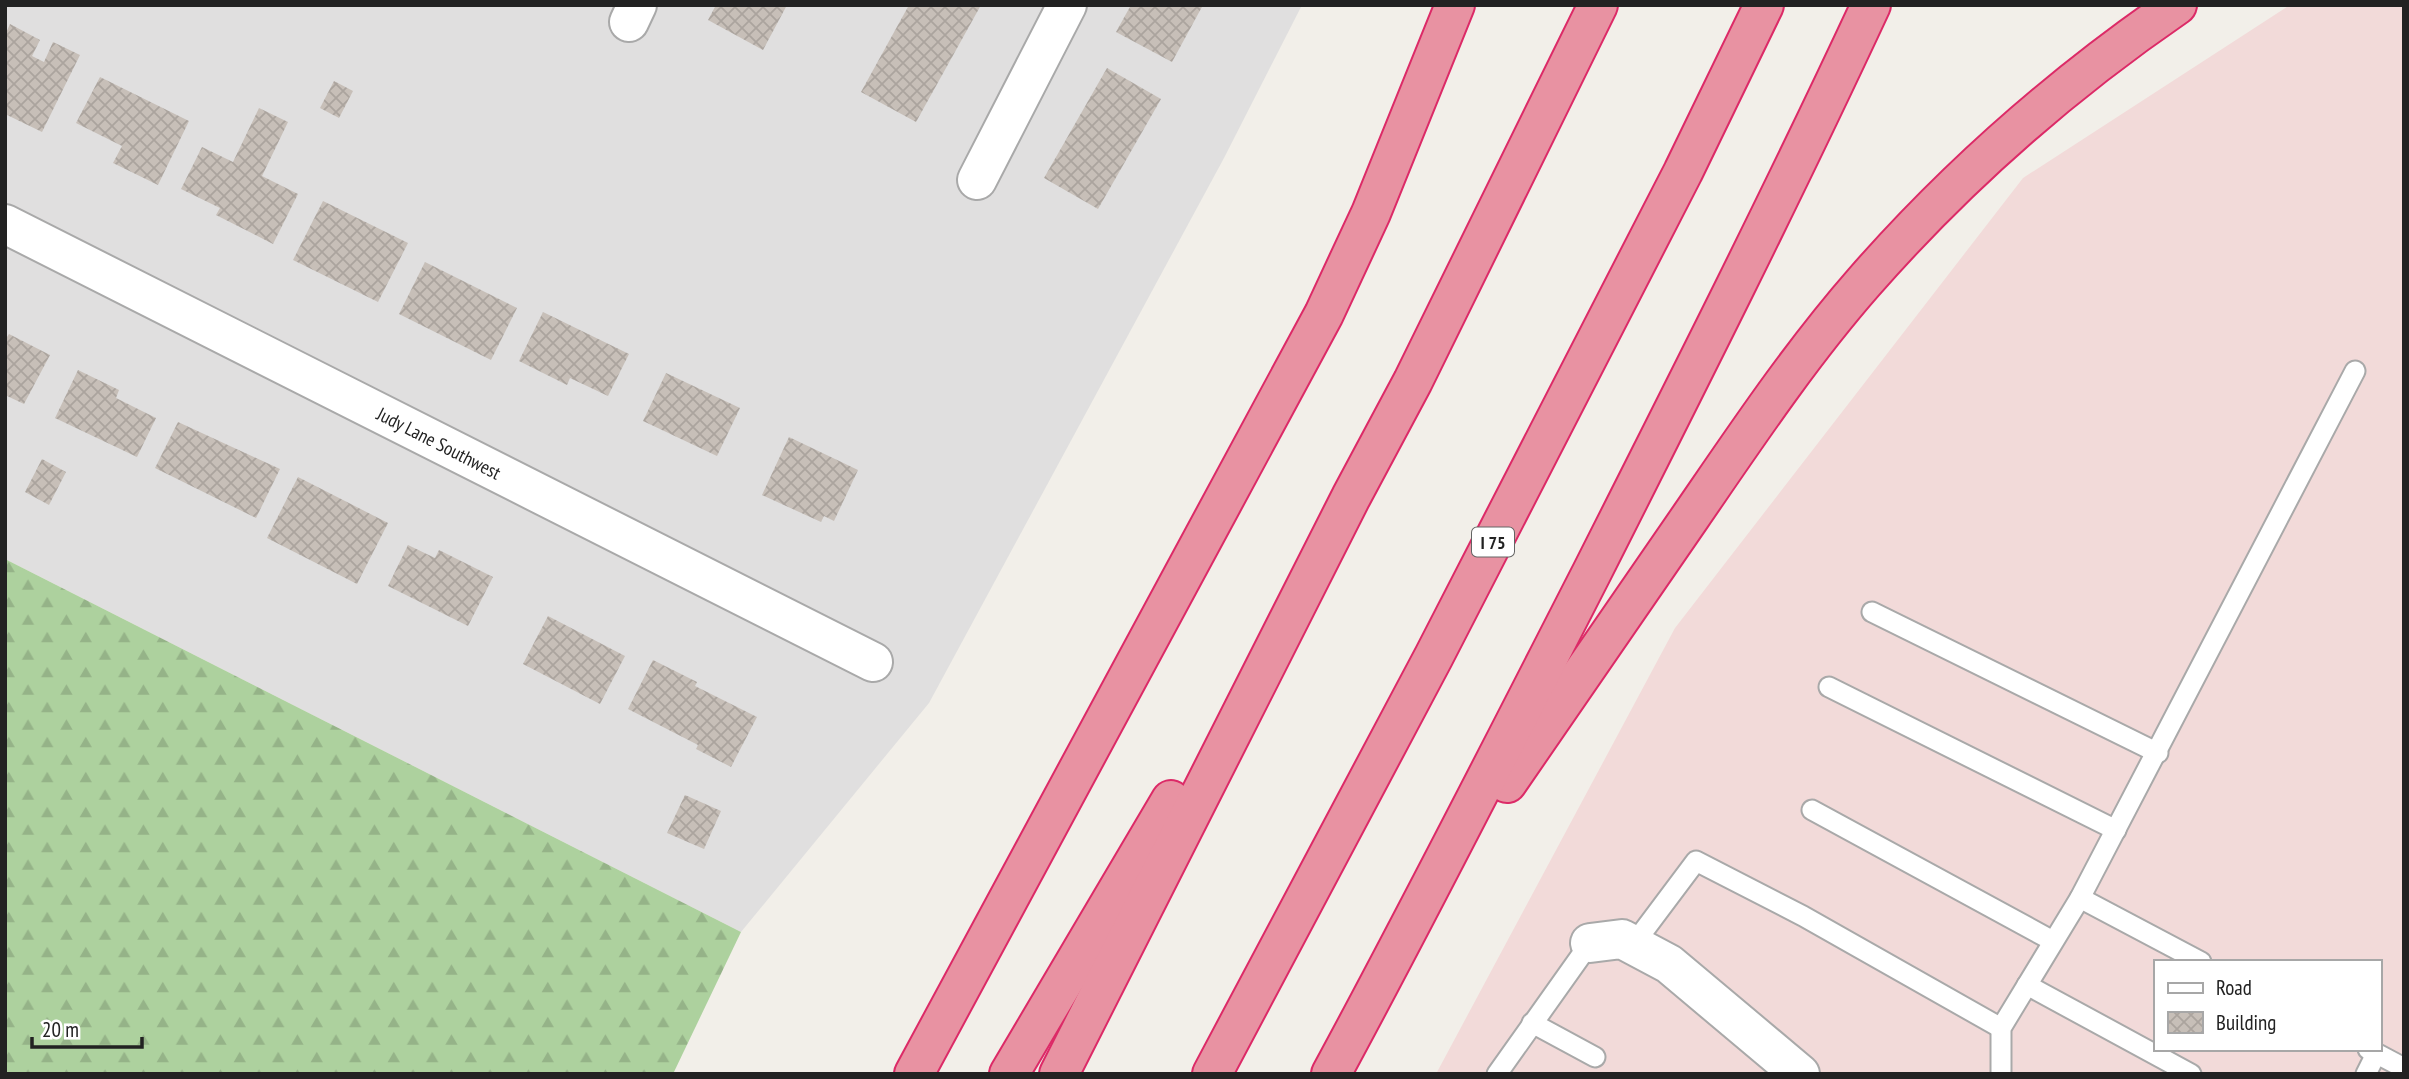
<svg xmlns="http://www.w3.org/2000/svg" width="2409" height="1079" font-family="'PT Sans Narrow',sans-serif">
  <defs>
    <pattern id="forest-firs" width="22" height="20" patternUnits="userSpaceOnUse" patternTransform="scale(1.75)"><rect width="22" height="20" fill="#add19e"/><path d="M5 1l3.5 6h-7zM16 11l3.5 6h-7z" fill="#95b388"/></pattern>
    <pattern id="building-cross-hatch" width="8" height="8" patternUnits="userSpaceOnUse" patternTransform="scale(1.75)"><rect width="8" height="8" fill="#c7bfb8"/><path d="M0 0l8 8M0 8l8-8" fill="none" stroke="#aba49e"/></pattern>
  </defs>
  <rect width="100%" height="100%" fill="#f2efe9"/>
  <!-- residential -->
  <polygon fill="#e0dfdf" points="5,5 1302,5 1224,158 929,703 741,932 5,559"/>
  <!-- commercial -->
  <path fill="#f2dad9" fill-rule="evenodd" d="M2290,5H2404V1074H1436L1675,628L2023,178ZM2155,962H2379V1049H2155Z"/>
  <!-- forest -->
  <polygon fill="url(#forest-firs)" points="5,559 741,932 673,1074 5,1074"/>
  <!-- building -->
  <g fill="url(#building-cross-hatch)">
    <polygon points="716,5 787,5 763,50 708,20"/>
    <polygon points="909,5 981,5 916,122 861,92"/>
    <polygon points="1131,5 1203,5 1172,62 1116,32"/>
    <polygon points="10,24 40,40 32,56 44,62 53,42 80,55 42,132 5,114 5,35"/>
    <polygon points="1107,68 1161,99 1098,209 1044,178"/>
    <polygon points="100,77 189,121 158,185 113,163 122,146 76,123"/>
    <polygon points="334,81 353,91 339,118 320,108"/>
    <polygon points="259,108 288,122 262,176 298,194 273,244 216,215 220,208 181,189 202,147 233,162"/>
    <polygon points="323,201 408,243 378,302 293,260"/>
    <polygon points="425,262 517,308 491,360 399,314"/>
    <polygon points="543,312 629,354 608,396 570,378 567,385 519,361"/>
    <polygon points="9,334 50,355 24,404 5,395 5,340"/>
    <polygon points="78,370 119,390 116,398 156,418 137,457 55,418"/>
    <polygon points="666,373 740,408 717,456 643,421"/>
    <polygon points="178,422 280,469 256,518 155,468"/>
    <polygon points="789,437 858,470 834,521 824,516 821,522 762,495"/>
    <polygon points="42,459 66,472 49,505 25,492"/>
    <polygon points="298,477 388,523 357,584 267,538"/>
    <polygon points="408,545 435,558 439,550 493,577 468,626 388,586"/>
    <polygon points="548,616 625,656 600,704 523,664"/>
    <polygon points="653,660 697,682 695,686 757,717 731,767 696,749 698,745 628,709"/>
    <polygon points="685,795 721,811 704,849 667,833"/>
  </g>
  <g fill="none" stroke-linecap="round" stroke-linejoin="round">
    <defs>
      <g id="lane">
        <polyline points="1872,612 2158,753"/>
        <polyline points="1829,687 2116,830"/>
        <polyline points="1812,810 2053,941"/>
        <polyline points="2080,898 2201,962"/>
        <polyline points="1633,945 1696,861 1803,916 2001,1028"/>
        <polyline points="2027,985 2191,1074"/>
        <polyline points="1532,1023 1595,1057"/>
        <polyline points="2368,1049 2404,1068"/>
        <polyline points="1497,1074 1590,943"/>
        <polyline points="2001,1074 2001,1028 2080,898 2355,371"/>
        <polyline points="2366,1074 2376,1054"/>
      </g>
      <g id="street">
        <polyline points="629,22 637,5"/>
        <polyline points="977,180 1067,5"/>
        <polyline points="5,224 873,662"/>
        <polyline points="1590,943 1622,939 1669,964 1800,1074"/>
      </g>
      <g id="highway">
        <path d="M1507,783C1568,694 1629,605 1691,516C1746,436 1800,355 1864,282C1956,177 2062,84 2177,5"/>
        <polyline points="914,1074 1324,314 1371,213 1455,5"/>
        <polyline points="1009,1074 1171,800"/>
        <polyline points="1059,1074 1351,497 1413,381 1598,5"/>
        <polyline points="1212,1074 1434,656 1683,172 1764,5"/>
        <path d="M1331,1074C1421,908 1506,740 1592,572C1687,384 1782,196 1871,5"/>
      </g>
    </defs>
    <!-- lane casing -->
    <use href="#lane" stroke="#a9a9a9" stroke-width="23"/>
    <!-- street casing -->
    <use href="#street" stroke="#a9a9a9" stroke-width="42"/>
    <!-- highway casing -->
    <use href="#highway" stroke="#dc2a67" stroke-width="42"/>
    <!-- lane -->
    <use href="#lane" stroke="#fff" stroke-width="19"/>
    <!-- street -->
    <use href="#street" stroke="#fff" stroke-width="38"/>
    <!-- highway -->
    <use href="#highway" stroke="#e892a2" stroke-width="38"/>
  </g>
  <g text-anchor="middle" dominant-baseline="central" stroke-width="5" stroke-linejoin="round" paint-order="stroke">
    <!-- shield labels -->
    <rect fill="#fff" stroke="#646464" stroke-width="2" x="1472" y="527.5" width="42" height="29" rx="5"/>
    <g font-size="18" font-weight="bold" fill="#222">
      <text x="1493" y="542">I 75</text>
    </g>
    <!-- street labels -->
    <g font-size="19" fill="#222" stroke="#fff">
      <text transform="translate(439 443) rotate(27)">Judy Lane Southwest</text>
    </g>
  </g>
  <!-- border -->
  <rect width="2409" height="1079" fill="none" stroke="#222222" stroke-width="14"/>
  <!-- legend -->
  <rect x="2154" y="960" width="228" height="91" fill="#ffffff" stroke="#a7a7a7" stroke-width="2"/>
  <rect x="2168" y="983" width="35" height="10" fill="#ffffff" stroke="#a7a7a7" stroke-width="2"/>
  <text x="2216" y="995" font-size="21" fill="#222222">Road</text>
  <rect x="2168" y="1012" width="35" height="21" fill="url(#building-cross-hatch)" stroke="#a7a7a7" stroke-width="2"/>
  <text x="2216" y="1030" font-size="21" fill="#222222">Building</text>
  <!-- scale -->
  <path d="M32 1037v10h110v-10" fill="none" stroke="#222222" stroke-width="3.5"/>
  <text x="42" y="1037" font-size="21" fill="#222222" stroke="#ffffff" stroke-width="5" paint-order="stroke">20 m</text>
</svg>
